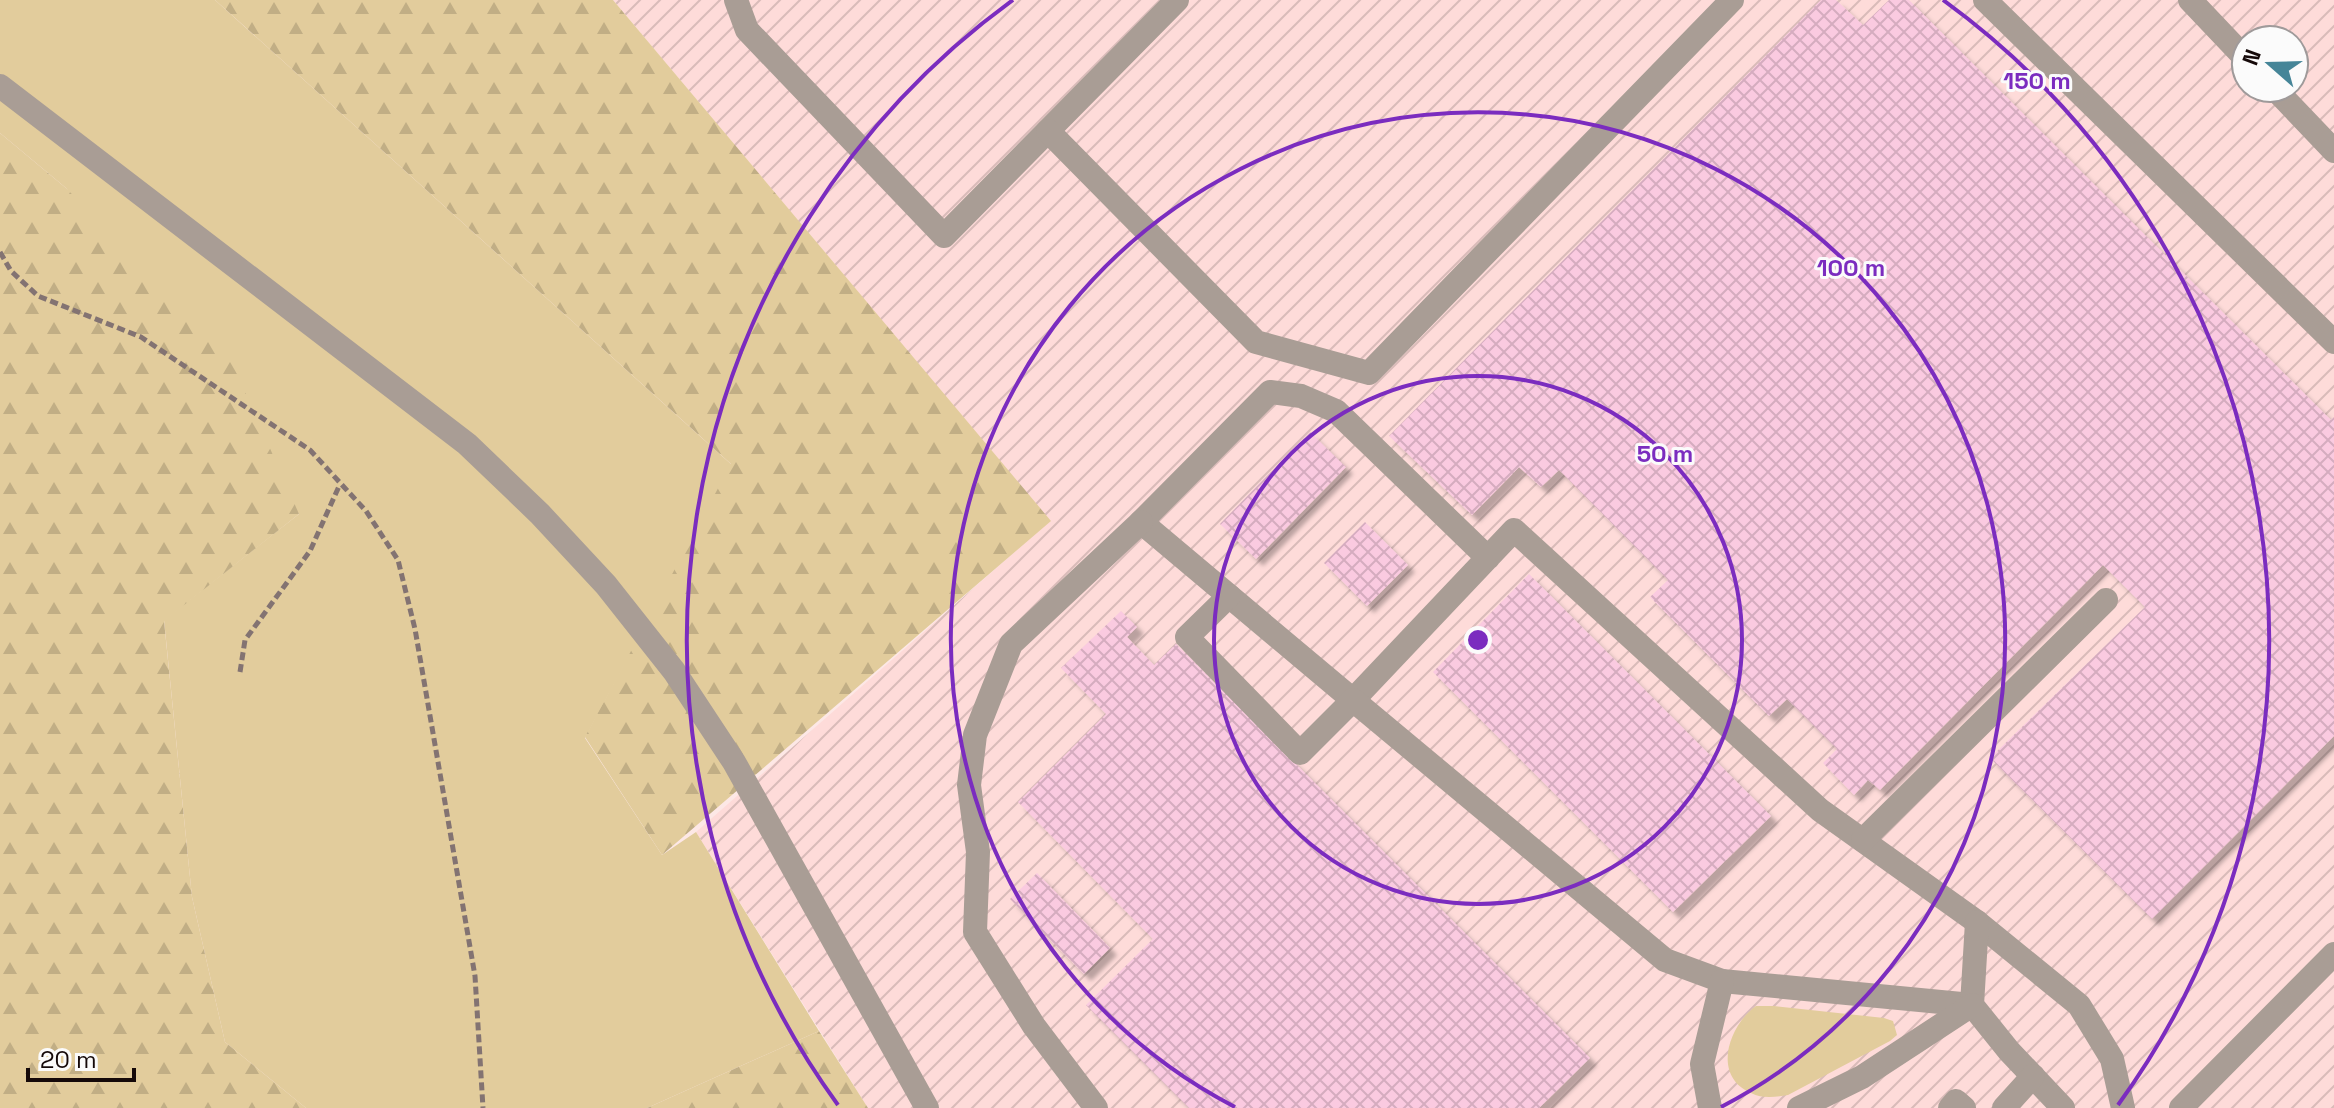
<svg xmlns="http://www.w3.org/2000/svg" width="2334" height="1108" font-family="'Space Grotesk',sans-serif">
  <defs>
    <pattern id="industrial-furrows" width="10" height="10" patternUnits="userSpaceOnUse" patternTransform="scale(2)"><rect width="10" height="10" fill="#fedbd9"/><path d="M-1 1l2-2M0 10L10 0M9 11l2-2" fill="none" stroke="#d9bbb9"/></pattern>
    <pattern id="forest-firs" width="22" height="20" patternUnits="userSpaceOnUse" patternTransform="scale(2)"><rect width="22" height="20" fill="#e2cc9c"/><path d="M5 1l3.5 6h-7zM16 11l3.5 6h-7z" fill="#c1ae85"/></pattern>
    <pattern id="building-cross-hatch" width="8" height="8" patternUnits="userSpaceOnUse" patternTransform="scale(2)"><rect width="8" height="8" fill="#facae0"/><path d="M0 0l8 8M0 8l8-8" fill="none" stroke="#d5acbf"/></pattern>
    <filter id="shadow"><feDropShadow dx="7" dy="7" stdDeviation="2" flood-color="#0004"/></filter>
  </defs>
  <rect width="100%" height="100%" fill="#fde8e6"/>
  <!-- industrial -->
  <path fill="url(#industrial-furrows)" fill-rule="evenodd" d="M613,0H2334V1108H868L696,832L1050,521ZM2246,40H2294V88H2246Z"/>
  <!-- grass -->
  <g fill="#e2cc9c">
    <polygon points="0,0 215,0 732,465 585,738 662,855 696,832 819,1031 647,1108 306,1108 225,1042 192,897 164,620 299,514 66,188 0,133"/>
    <path d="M1756,1006H1774L1884,1018L1893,1021L1897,1035L1890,1041L1788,1095C1775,1097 1763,1099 1751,1093C1711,1076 1729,1025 1756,1006Z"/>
  </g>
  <!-- forest -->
  <g fill="url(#forest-firs)">
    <polygon points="215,0 613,0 1051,521 662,855 585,737 731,464"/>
    <polygon points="0,133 66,188 230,358 299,514 164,621 192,897 225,1042 306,1108 0,1108"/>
    <polygon points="819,1031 868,1108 647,1108"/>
  </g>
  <!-- building -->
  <g fill="url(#building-cross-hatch)" filter="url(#shadow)">
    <polygon points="1821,0 1836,0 1863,25 1889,0 1909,0 2331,420 2334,417 2334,736 2152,919 1990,758 2145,607 2103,565 1880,790 1868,780 1854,795 1823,763 1837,749 1787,699 1769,716 1650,597 1668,580 1559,470 1541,487 1519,467 1472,515 1389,436"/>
    <polygon points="1310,432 1346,467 1256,559 1220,524"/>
    <polygon points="1365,522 1408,565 1367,606 1324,563"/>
    <polygon points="1529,574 1771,816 1673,912 1433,672"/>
    <polygon points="1121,611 1137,627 1127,637 1154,665 1176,644 1590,1058 1539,1108 1189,1108 1086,1005 1153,939 1018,802 1106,714 1061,668"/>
    <polygon points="1037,873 1110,948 1084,974 1010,899"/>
  </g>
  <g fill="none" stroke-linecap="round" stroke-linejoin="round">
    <!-- path -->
    <g stroke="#837372" stroke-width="5" stroke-dasharray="8 4" stroke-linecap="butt">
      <polyline points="0,252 11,271 38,296 141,337 310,450 366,511 398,560 415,629 475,976 483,1108"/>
      <polyline points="240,672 245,640 310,551 340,484"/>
    </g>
    <!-- minor -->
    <g stroke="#a99d95" stroke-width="24">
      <polyline points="736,0 747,30 944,236 1177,0"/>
      <polyline points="1985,0 2334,342"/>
      <polyline points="2190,0 2246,59"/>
      <polyline points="0,86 467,444 540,514 606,585 674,671 734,762 927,1108"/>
      <polyline points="2274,88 2334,151"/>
      <polyline points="1048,131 1256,342 1369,373 1732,0"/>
      <polyline points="1488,558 1336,411 1301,396 1270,392 1141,522 1353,700 1514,530 1820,810 1977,922 2079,1005 2112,1059 2123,1108"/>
      <polyline points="1229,596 1187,637 1300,753 1353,700 1665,960 1722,981 1972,1005"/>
      <polyline points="1863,840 2106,600"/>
      <polyline points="1977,922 1972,1005 2009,1051 2063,1108"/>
      <polyline points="1096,1108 1034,1026 975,932 978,852 969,785 975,735 1011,644 1141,522"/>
      <polyline points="1710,1108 1702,1064 1722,981"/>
      <polyline points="1799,1108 1862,1077 1972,1005"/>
      <polyline points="1950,1108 1956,1101 1964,1108"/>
      <polyline points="2004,1108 2033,1076"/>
      <polyline points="2181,1108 2334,954"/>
    </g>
  </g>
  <!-- distance rings -->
  <g fill="none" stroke="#7b2cbf" stroke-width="4">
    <circle cx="1478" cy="640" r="264"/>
    <path d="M1235 1107A527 527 0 1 1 1721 1107"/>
    <path d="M838 1105A791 791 0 0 1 1013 0M1943 0A791 791 0 0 1 2118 1105"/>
  </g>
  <circle cx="1478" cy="640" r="12" fill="#7b2cbf" stroke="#fbfbfb" stroke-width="4"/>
  <g font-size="24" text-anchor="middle" font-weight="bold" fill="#7b2cbf" stroke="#fbfbfb" stroke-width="6" stroke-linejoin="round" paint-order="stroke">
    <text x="2037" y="89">150 m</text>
    <text x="1851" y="276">100 m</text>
    <text x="1665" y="462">50 m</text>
  </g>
  <!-- north arrow -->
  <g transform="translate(2270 64) rotate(290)"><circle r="38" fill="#fbfbfb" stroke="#9f9a9a" stroke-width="2"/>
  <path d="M0-6L14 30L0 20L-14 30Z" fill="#458598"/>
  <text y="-12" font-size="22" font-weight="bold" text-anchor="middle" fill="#150909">N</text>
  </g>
  <!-- scale -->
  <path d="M28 1068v12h106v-12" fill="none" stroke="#150909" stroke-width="4"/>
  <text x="40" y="1068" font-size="24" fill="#150909" stroke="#fbfbfb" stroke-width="6" paint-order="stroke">20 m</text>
</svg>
